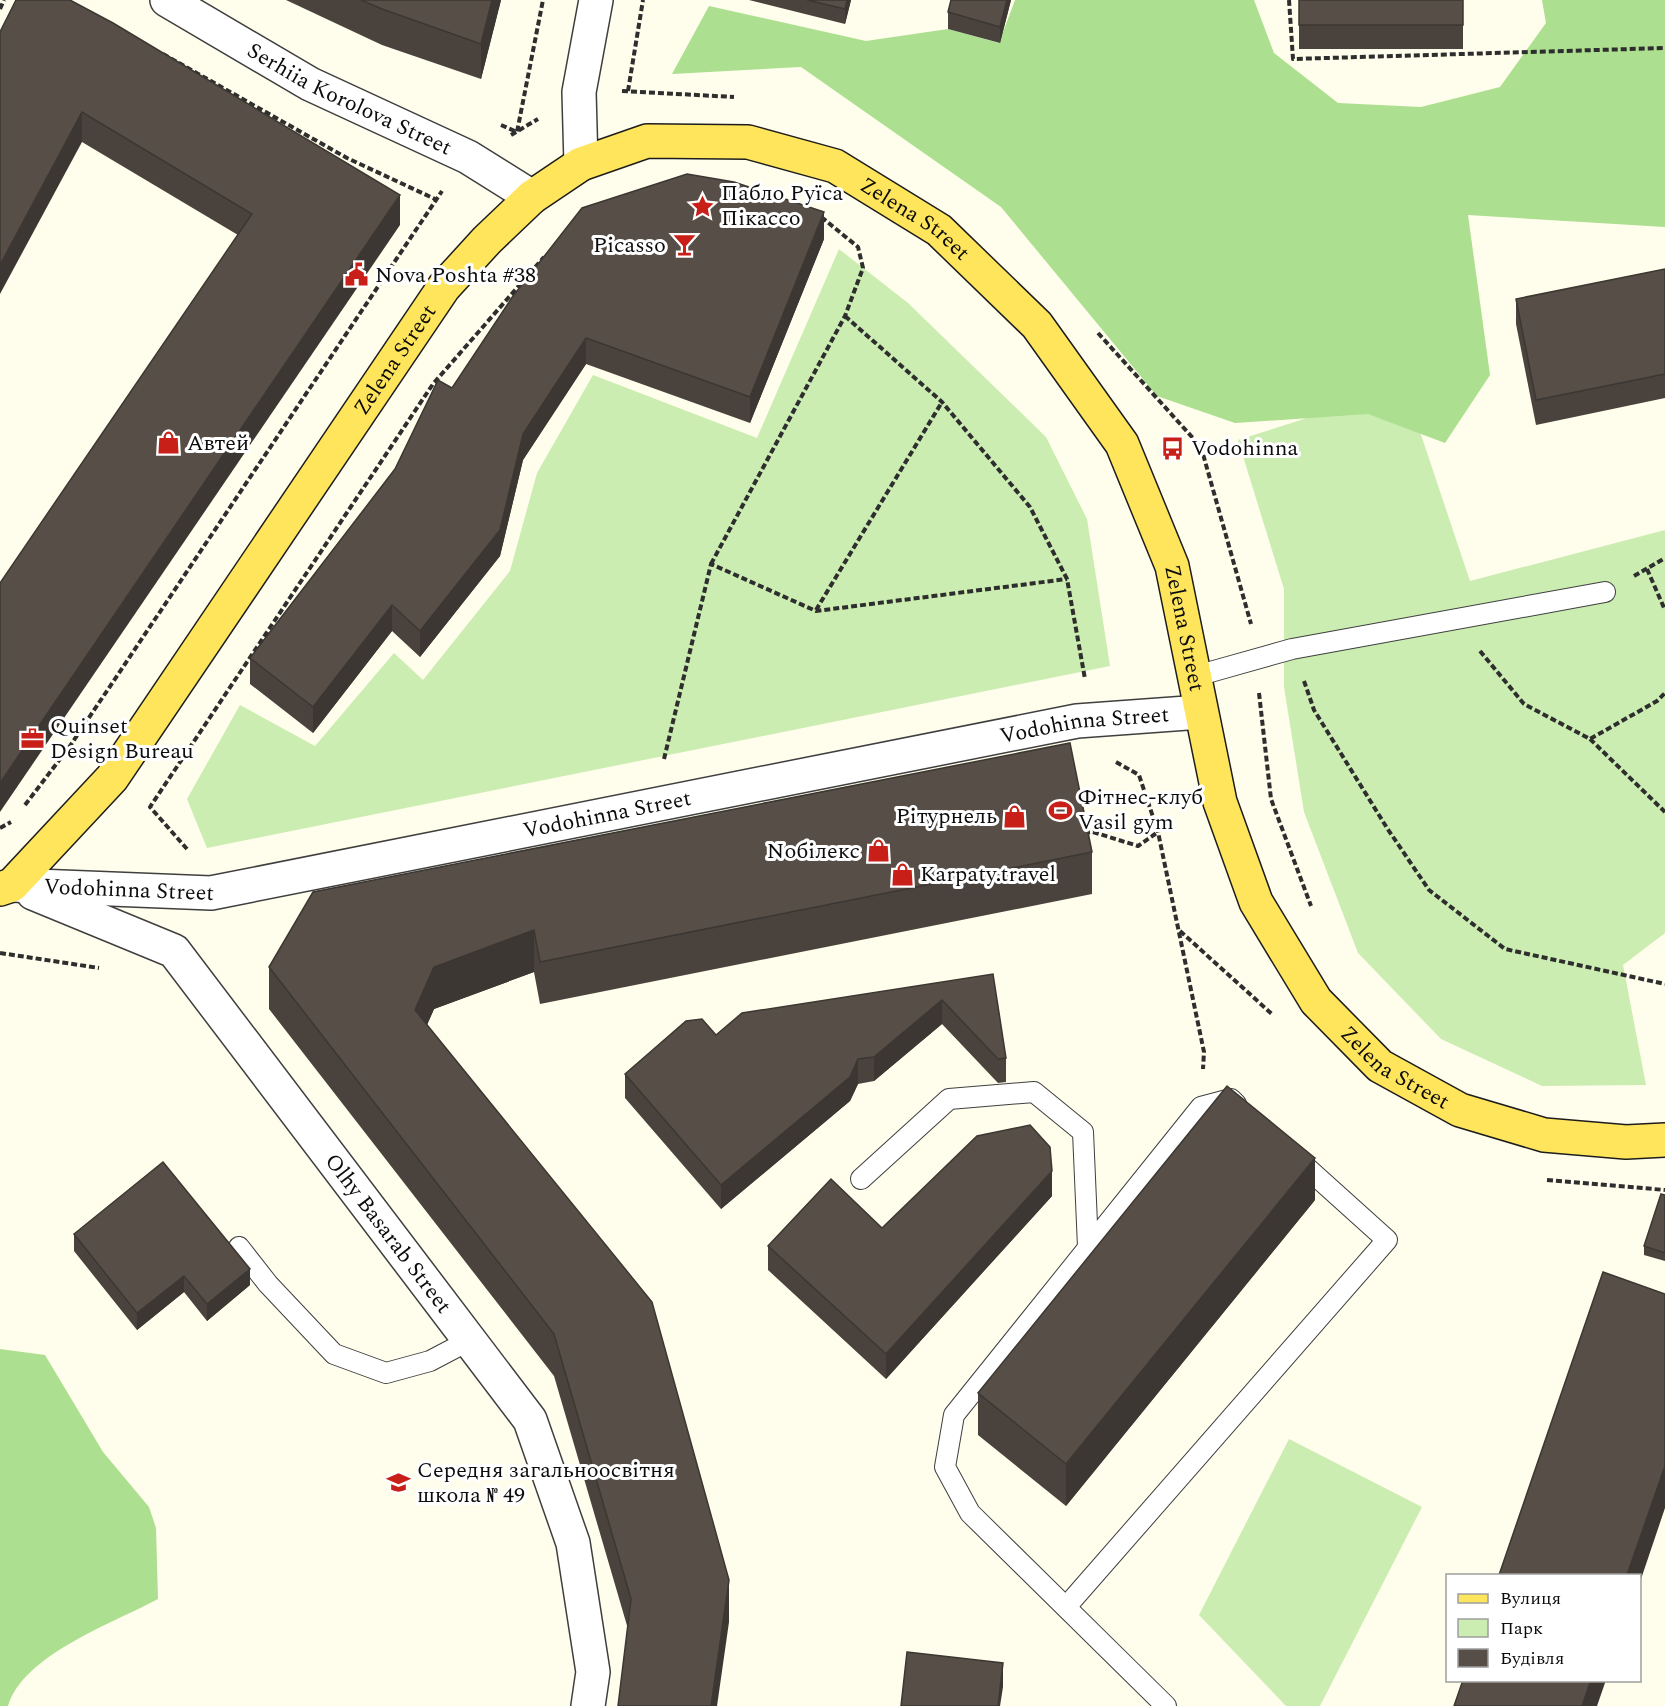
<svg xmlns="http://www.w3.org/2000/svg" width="1665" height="1706" font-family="Spectral,serif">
  <rect width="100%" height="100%" fill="#fffdeb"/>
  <!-- green -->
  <g fill="#cbedb1">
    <polygon points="839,249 908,303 1046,437 1087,519 1110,666 207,848 187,799 240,705 315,746 394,653 423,680 510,571 537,473 593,375 757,438"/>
    <polygon points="1405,387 1470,581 1665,530 1665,933 1623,965 1646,1085 1542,1086 1441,1039 1358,953 1304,812 1284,687 1284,589 1238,440"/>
    <polygon points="1289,1439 1422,1507 1320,1706 1286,1706 1199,1615"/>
  </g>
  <!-- forest -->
  <g fill="#acdf8f">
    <polygon points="1015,0 1254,0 1274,53 1338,103 1421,107 1500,87 1546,23 1542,0 1665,0 1665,227 1468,215 1490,375 1445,443 1368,414 1235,423 1157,396 1001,207 801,67 672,74 709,6 866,41 948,29 999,43"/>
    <path d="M0,1349L45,1355L103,1452L149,1507L156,1528L158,1599C113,1623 23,1655 8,1706H0Z"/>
  </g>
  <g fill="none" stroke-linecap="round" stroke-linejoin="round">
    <defs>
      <g id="service">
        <polyline points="1196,676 1292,649 1605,592"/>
        <polyline points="861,1179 949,1099 1034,1092 1083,1132 1088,1247"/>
        <polyline points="239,1247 268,1284 334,1354 386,1373 430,1361 470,1340"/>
        <polyline points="1066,1607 1387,1240 1296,1158"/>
        <polyline points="1166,1706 970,1513 945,1467 954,1415 1201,1107 1231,1099 1236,1104"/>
      </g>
      <g id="minor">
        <path id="s1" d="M167,0L310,84L468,157L532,197"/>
        <polyline points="581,164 579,92 596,0"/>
        <path id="s2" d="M12,885L211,893L1077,721L1201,712"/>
        <path id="s3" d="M33,893L174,951L530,1420L573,1543L593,1672L588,1706"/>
      </g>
      <g id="primary">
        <path id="s4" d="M0,889L12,885L112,778L444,287L487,240L532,197L581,164L647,141L748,142L835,166L939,230L1037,325L1122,444L1172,566L1220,802L1256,902L1316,1001L1380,1066L1460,1110L1544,1135L1626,1142L1665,1140"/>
      </g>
    </defs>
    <!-- service casing -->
    <use href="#service" stroke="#3f3f3f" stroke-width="22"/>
    <!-- minor casing -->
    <use href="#minor" stroke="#3f3f3f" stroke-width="36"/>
    <!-- primary casing -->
    <use href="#primary" stroke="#1d1d1d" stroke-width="36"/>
    <!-- path -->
    <g stroke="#2e2e2e" stroke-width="4" stroke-dasharray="6 3" stroke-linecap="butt">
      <polyline points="1289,0 1293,59 1665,48"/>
      <polyline points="0,9 4,0"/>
      <polyline points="163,54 347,158 435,199"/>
      <polyline points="622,91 734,97"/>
      <polyline points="628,91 643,0"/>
      <polyline points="501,125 517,132 543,0"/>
      <polyline points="511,135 538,119"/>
      <polyline points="845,316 942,402 1030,507 1067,579 1085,679"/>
      <polyline points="1098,333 1201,447 1251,624"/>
      <polyline points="711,564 845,316 863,268 858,247 820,216"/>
      <polyline points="1647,569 1665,610"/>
      <polyline points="1634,576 1665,558"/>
      <polyline points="816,610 942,402"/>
      <polyline points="1480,651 1524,704 1590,739 1657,701 1665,693"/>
      <polyline points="1304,681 1314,710 1387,828 1429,890 1505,949 1665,984"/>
      <polyline points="1259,693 1271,799 1311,906"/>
      <polyline points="1590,739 1665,812"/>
      <polyline points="664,759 711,564 816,611 1067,579"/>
      <polyline points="1116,762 1139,775 1158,832 1204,1052 1203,1069"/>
      <polyline points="25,805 70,746 442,191"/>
      <polyline points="0,828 11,822"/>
      <polyline points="1084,833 1093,832 1138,846 1158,832"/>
      <polyline points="187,849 150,807 433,384 544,257"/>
      <polyline points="1180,931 1273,1015"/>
      <polyline points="0,953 99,968"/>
      <polyline points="1547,1180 1665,1190"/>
    </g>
    <!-- service -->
    <use href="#service" stroke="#fff" stroke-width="20"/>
    <!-- minor -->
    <use href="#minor" stroke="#fff" stroke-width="33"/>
    <!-- primary -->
    <use href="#primary" stroke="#ffe55b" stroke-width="33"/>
  </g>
  <!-- wall -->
  <g fill="#4a433d">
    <polygon points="286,0 501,0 481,79 382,45"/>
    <polygon points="749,0 851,0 845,24"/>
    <polygon points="951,0 1011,0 1000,43 948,29 948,12"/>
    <rect x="1299" y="0" width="164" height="49"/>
    <polygon points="0,32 400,225 238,235 82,142"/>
    <polygon points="824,239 750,423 586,364 523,460 500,556 420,657 392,631 313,733 250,684 250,658 395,469 452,388"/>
    <polygon points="1665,269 1665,398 1536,425 1516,324 1516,299"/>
    <polygon points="1092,852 1092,894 540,1004 534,972 434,1009 427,1025 729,1622 628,1629 554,1376 269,1009 269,967"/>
    <polygon points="993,974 1006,1058 1006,1082 998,1083 942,1024 874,1081 858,1084 850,1101 721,1209 625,1098 625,1074 716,1035"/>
    <polygon points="1665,1195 1665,1261 1644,1255 1644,1246"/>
    <polygon points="1052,1196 886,1379 768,1270 768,1246 882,1228"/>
    <polygon points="1315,1200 1066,1506 978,1435 978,1393"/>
    <polygon points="74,1234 250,1285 207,1321 184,1292 137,1330 74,1251"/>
  </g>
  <!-- shaded-wall -->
  <g fill="#3c3732">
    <polygon points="492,0 501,0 481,79 481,44"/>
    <polygon points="847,0 851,0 845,24 845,9"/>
    <polygon points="1007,0 1011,0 1000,43 1000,27"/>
    <polygon points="82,112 82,142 0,294 0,265"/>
    <polygon points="400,195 400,225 0,812 0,783"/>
    <polygon points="824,212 824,239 750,423 750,397"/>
    <polygon points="586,338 586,364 523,460 500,556 420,657 420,631 523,434"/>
    <polygon points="392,605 392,631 313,733 313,707"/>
    <polygon points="534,930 534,972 434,1009 415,1052 415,1010 434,967"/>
    <polygon points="942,1000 942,1024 874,1081 874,1057"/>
    <polygon points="858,1059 858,1084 850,1101 721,1209 721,1185"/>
    <polygon points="1315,1158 1315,1200 1066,1506 1066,1464"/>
    <polygon points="1052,1171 1052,1196 886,1379 886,1354"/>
    <polygon points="250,1269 250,1285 207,1321 207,1304"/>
    <polygon points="184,1276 184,1292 137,1330 137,1313"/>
    <polygon points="1665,1466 1665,1508 1640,1582 1640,1575 1627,1575"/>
    <polygon points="729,1580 729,1622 717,1706 711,1706"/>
    <polygon points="1003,1663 1003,1687 1000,1706 998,1706"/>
    <polygon points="1591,1680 1606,1680 1597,1706 1582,1706"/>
  </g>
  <!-- building -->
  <g fill="#564e47" stroke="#3c3732" stroke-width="1.5">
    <polygon points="16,0 70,0 113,23 400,195 0,783 0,583 252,214 82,112 0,265 0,32"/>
    <polygon points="361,0 492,0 481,44 382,9"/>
    <polygon points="807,0 847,0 845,9"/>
    <polygon points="951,0 1007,0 1000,27 948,12"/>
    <rect x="1299" y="0" width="164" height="25"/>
    <polygon points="687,174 734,182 824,212 750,397 586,338 523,434 500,530 420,631 392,605 313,707 250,658 395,469 438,380 452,388 513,296 582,208"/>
    <polygon points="1665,269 1665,374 1536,400 1516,299"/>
    <polygon points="1070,743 1092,852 540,962 534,930 434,967 415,1010 652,1302 729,1580 711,1706 618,1706 631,1599 554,1334 269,967 313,892"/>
    <polygon points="993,974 1006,1058 998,1059 942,1000 874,1057 858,1059 850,1077 721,1185 625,1074 686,1021 702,1019 716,1035 742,1013"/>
    <polygon points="1227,1086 1315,1158 1066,1464 978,1393"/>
    <polygon points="1030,1125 1050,1147 1052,1171 886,1354 768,1246 831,1179 882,1228 977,1136"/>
    <polygon points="163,1162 250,1269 207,1304 184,1276 137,1313 74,1234"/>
    <polygon points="1661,1194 1665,1195 1665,1253 1644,1246"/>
    <polygon points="1603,1272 1665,1294 1665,1466 1627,1575 1499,1575"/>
    <polygon points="907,1652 1003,1663 998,1706 901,1706"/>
    <polygon points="1463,1680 1591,1680 1582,1706 1454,1706"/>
  </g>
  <!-- icons -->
  <defs>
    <symbol id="sight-bare" viewBox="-9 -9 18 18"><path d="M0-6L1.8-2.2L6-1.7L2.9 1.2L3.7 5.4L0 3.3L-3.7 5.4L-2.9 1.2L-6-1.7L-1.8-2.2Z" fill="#c81f18" stroke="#fff" stroke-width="2.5" paint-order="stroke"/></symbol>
    <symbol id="bar-bare" viewBox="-9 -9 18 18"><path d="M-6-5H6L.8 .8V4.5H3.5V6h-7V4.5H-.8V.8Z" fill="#c81f18" stroke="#fff" stroke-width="2.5" paint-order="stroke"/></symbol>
    <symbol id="civic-bare" viewBox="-9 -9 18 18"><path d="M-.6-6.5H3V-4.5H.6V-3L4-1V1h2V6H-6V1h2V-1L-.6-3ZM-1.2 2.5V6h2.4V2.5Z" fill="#c81f18" stroke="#fff" stroke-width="2.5" paint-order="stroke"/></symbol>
    <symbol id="shop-bare" viewBox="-9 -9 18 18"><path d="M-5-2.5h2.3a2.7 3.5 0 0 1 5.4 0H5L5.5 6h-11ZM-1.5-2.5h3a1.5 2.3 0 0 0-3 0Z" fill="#c81f18" stroke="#fff" stroke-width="2.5" paint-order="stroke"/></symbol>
    <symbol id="bus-bare" viewBox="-9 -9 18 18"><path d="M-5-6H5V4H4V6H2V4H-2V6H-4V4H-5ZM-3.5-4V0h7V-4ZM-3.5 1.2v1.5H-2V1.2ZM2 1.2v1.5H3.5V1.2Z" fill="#c81f18" stroke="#fff" stroke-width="2.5" paint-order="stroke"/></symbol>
    <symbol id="office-bare" viewBox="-9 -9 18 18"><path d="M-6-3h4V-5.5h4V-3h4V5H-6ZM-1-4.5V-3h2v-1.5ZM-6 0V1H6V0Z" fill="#c81f18" stroke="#fff" stroke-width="2.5" paint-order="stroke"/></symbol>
    <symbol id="stadium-bare" viewBox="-9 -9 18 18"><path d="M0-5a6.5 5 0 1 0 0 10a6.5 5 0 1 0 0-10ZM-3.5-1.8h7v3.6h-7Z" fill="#c81f18" stroke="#fff" stroke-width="2.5" paint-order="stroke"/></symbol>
    <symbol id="school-bare" viewBox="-9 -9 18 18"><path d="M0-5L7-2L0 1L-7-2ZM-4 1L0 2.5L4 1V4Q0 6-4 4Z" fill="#c81f18" stroke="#fff" stroke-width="2.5" paint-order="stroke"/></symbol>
  </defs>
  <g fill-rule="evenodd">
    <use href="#sight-bare" x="686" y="190" width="33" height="33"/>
    <use href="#bar-bare" x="668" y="228" width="33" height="33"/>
    <use href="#civic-bare" x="340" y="258" width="33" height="33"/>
    <use href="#shop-bare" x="152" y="426" width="33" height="33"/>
    <use href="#bus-bare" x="1156" y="432" width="33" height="33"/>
    <use href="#office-bare" x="16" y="722" width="33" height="33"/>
    <use href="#stadium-bare" x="1044" y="794" width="33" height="33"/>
    <use href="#shop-bare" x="998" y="800" width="33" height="33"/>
    <use href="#shop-bare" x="862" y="834" width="33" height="33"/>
    <use href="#shop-bare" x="886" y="858" width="33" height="33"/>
    <use href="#school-bare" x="382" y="1466" width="33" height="33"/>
  </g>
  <g text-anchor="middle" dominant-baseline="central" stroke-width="6" stroke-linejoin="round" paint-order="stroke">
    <!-- street labels -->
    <g font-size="22" fill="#0c0c0c" stroke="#fff">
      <text stroke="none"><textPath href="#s1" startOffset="208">Serhiia Korolova Street</textPath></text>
      <text stroke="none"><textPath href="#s4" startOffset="1294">Zelena Street</textPath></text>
      <text stroke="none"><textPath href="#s4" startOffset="664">Zelena Street</textPath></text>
      <text stroke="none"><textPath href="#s4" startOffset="1798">Zelena Street</textPath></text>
      <text stroke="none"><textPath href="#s2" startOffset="1089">Vodohinna Street</textPath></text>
      <text stroke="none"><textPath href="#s2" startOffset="603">Vodohinna Street</textPath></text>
      <text stroke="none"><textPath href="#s2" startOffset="117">Vodohinna Street</textPath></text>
      <text stroke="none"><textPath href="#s4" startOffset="2302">Zelena Street</textPath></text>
      <text stroke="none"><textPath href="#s3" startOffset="507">Olhy Basarab Street</textPath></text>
    </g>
    <!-- poi labels -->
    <g font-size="22" fill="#0c0c0c" stroke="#fff" text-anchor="start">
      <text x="721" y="193">Пабло Руїса<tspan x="721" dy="25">Пікассо</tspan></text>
      <text x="666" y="245" text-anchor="end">Picasso</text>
      <text x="375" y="275">Nova Poshta #38</text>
      <text x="187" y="443">Автей</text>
      <text x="1191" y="448">Vodohinna</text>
      <text x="50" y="726">Quinset<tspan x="50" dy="25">Design Bureau</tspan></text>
      <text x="1078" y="797">Фітнес-клуб<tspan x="1078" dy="25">Vasil gym</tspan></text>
      <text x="997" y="816" text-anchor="end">Рітурнель</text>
      <text x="860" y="851" text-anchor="end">Nобілекс</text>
      <text x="920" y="874">Karpaty.travel</text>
      <text x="417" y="1470">Середня загальноосвітня<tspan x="417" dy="25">школа № 49</tspan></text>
    </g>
  </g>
  <!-- legend -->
  <rect x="1446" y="1574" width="195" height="108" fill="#ffffff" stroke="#9e9e9e" stroke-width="1.5"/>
  <rect x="1458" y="1594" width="30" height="9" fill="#ffe55b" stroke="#9e9e9e" stroke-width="1.5"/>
  <text x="1500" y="1604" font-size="18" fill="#0c0c0c">Вулиця</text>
  <rect x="1458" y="1619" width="30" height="18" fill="#cbedb1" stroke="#9e9e9e" stroke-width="1.5"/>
  <text x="1500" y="1634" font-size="18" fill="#0c0c0c">Парк</text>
  <rect x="1458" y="1649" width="30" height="18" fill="#564e47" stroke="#9e9e9e" stroke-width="1.5"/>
  <text x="1500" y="1664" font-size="18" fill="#0c0c0c">Будівля</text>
</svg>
